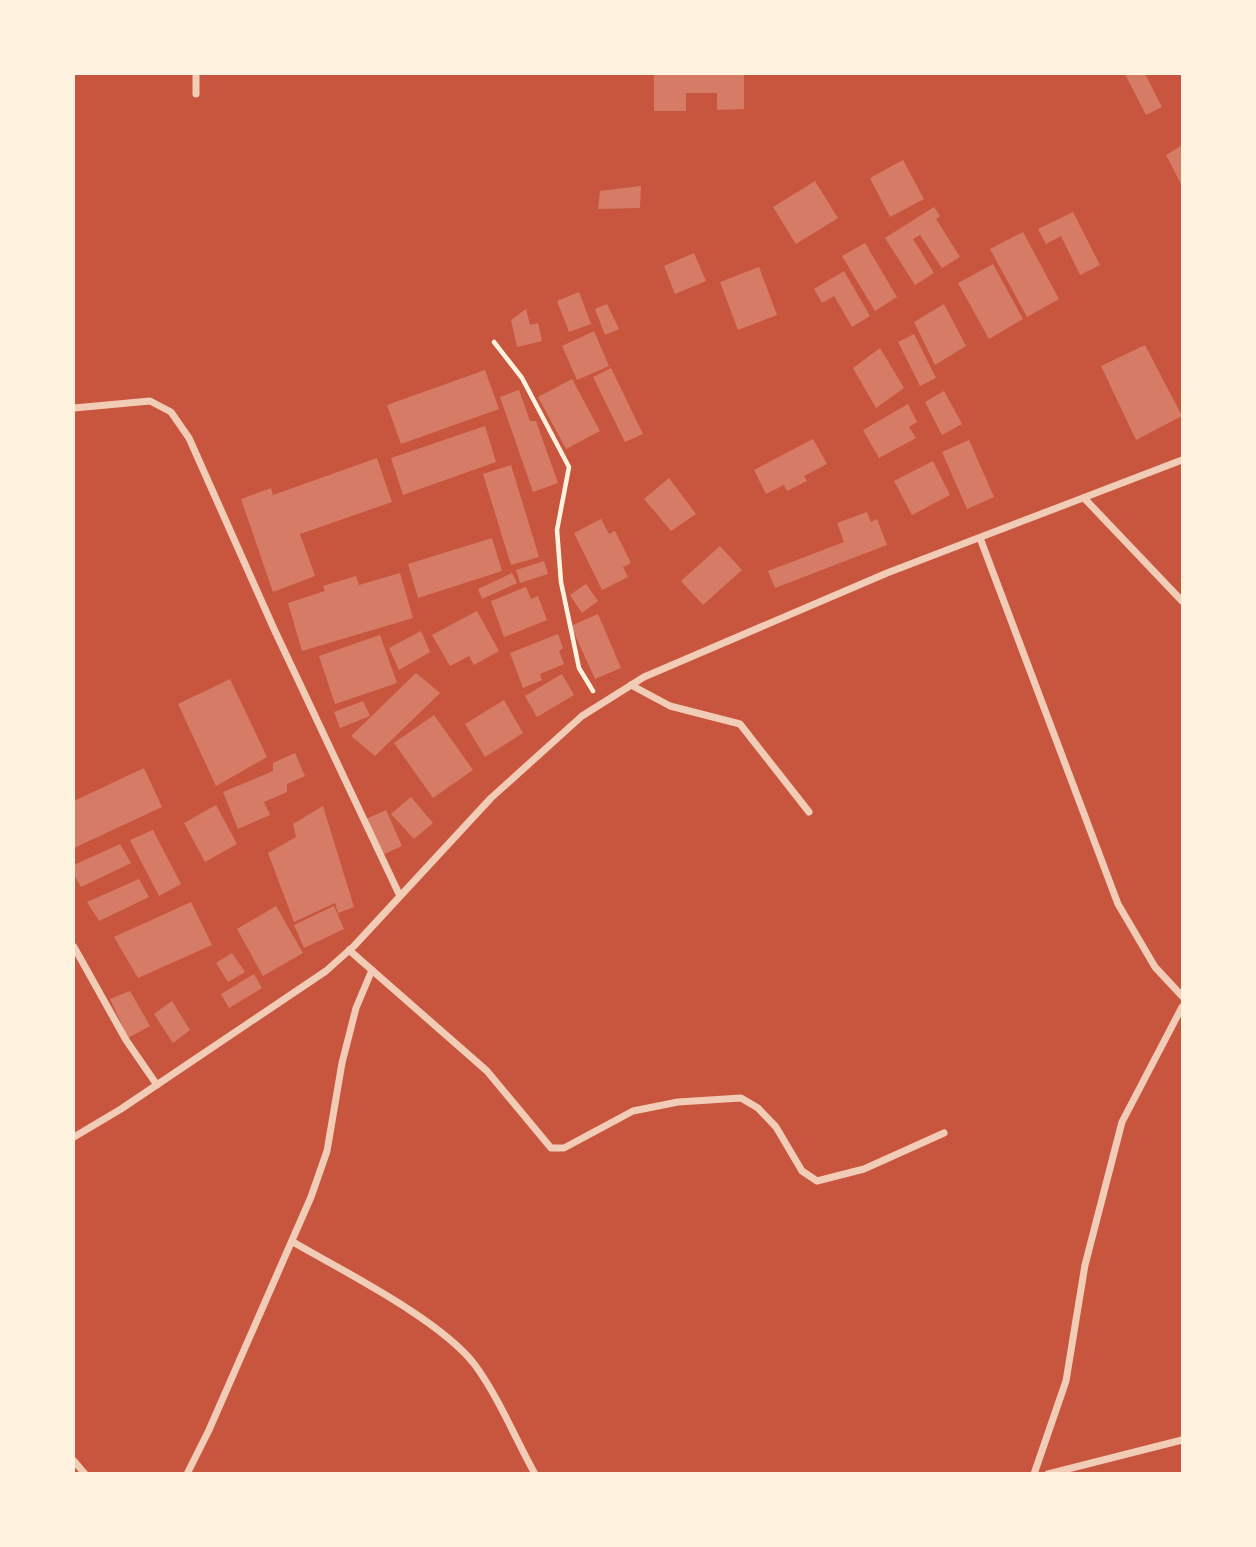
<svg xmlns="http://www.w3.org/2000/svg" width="1256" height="1547" font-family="Roboto,sans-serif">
  <rect width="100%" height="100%" fill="#c8553d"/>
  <!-- building -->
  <g fill="#d67c66">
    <polygon points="654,74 744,74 744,109 717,110 717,93 686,93 686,111 654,111"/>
    <polygon points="1125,74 1145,74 1162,107 1146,115"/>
    <polygon points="1181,146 1182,149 1182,186 1166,155"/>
    <polygon points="903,160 924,199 890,217 870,178"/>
    <polygon points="815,181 838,218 796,244 773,207"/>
    <polygon points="641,186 640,208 598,209 600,191"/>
    <polygon points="934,207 940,216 936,219 960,257 942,268 920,235 913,239 934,273 915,285 885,238"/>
    <polygon points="1073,212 1100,265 1080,275 1061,236 1046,244 1038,229"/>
    <polygon points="1023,232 1059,299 1027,317 990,249"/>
    <polygon points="865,243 897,297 875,311 842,256"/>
    <polygon points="694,253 706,281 675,294 664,266"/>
    <polygon points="993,264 1023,319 989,339 958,283"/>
    <polygon points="759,267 777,315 738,330 720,282"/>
    <polygon points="844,271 870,316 852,327 834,296 822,303 814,289"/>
    <polygon points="579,292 591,324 569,332 557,301"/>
    <polygon points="607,304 619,329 605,335 595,309"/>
    <polygon points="944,304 966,346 935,365 914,322"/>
    <polygon points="526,309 530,325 538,323 542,341 517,347 511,320"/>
    <polygon points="594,331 609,366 577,380 562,346"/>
    <polygon points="914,334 936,378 920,386 898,342"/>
    <polygon points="1145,345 1182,416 1136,440 1101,366"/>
    <polygon points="880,348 904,388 876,408 853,368"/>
    <polygon points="611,368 643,434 625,442 593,377"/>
    <polygon points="485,370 499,409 401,444 387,405"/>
    <polygon points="572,379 600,431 566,449 538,397"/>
    <polygon points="519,390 530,421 536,421 558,483 533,492 500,397"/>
    <polygon points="944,391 962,424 942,435 925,402"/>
    <polygon points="908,404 917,422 909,427 916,438 879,458 863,430"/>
    <polygon points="485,426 496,462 403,495 391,458"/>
    <polygon points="813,439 827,464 804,476 807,481 787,491 784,485 766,494 754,470"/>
    <polygon points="969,440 994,497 967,509 942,452"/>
    <polygon points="377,458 392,502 300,534 315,576 273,592 241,499 271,488 273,495"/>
    <polygon points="933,461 950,495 912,515 894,481"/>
    <polygon points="511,465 539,557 511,565 483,474"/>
    <polygon points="669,478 696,514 671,531 644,499"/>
    <polygon points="867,512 871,522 877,519 887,545 775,588 768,571 844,542 837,523"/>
    <polygon points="601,519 609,534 615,531 631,563 623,567 628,577 602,590 574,533"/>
    <polygon points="492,538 502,571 418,598 408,564"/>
    <polygon points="720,546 742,570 703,605 681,581"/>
    <polygon points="544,561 548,574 520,583 516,570"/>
    <polygon points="400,573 413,618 302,651 288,603 325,591 323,586 356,576 359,585"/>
    <polygon points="512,573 517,583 482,599 478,589"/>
    <polygon points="586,584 598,601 582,613 570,595"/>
    <polygon points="526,587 531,599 538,596 547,620 504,637 491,601"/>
    <polygon points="477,611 499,651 474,665 469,656 450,666 432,635"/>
    <polygon points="598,614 621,668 595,679 571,626"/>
    <polygon points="421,631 430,652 399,670 389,648"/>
    <polygon points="558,634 563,648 559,651 564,664 540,674 542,680 523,688 510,653"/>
    <polygon points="380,635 397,683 335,704 319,656"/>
    <polygon points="416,673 440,693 375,756 351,736"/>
    <polygon points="562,674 574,695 537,717 525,696"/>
    <polygon points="230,679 267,757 216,786 178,704"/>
    <polygon points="504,700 523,733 485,757 465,724"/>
    <polygon points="363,701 370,716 340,728 334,712"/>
    <polygon points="434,715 473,770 433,798 394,743"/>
    <polygon points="295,753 305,776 287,784 287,792 264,802 270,815 238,829 223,792 273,771 273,763"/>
    <polygon points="144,768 162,807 74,848 74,801"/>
    <polygon points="411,797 433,823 414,839 391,814"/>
    <polygon points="216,805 237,844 205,862 184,823"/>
    <polygon points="323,806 354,907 338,913 335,903 294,922 268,853 296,837 293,824"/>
    <polygon points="386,810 402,846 382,855 366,819"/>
    <polygon points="153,830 181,884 159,896 130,840"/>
    <polygon points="120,844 131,863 81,887 74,875 74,865"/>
    <polygon points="139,879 149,897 99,921 87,902"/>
    <polygon points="191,902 212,945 138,978 114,937"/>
    <polygon points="276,906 303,953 263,976 237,929"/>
    <polygon points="334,906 344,929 304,948 294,925"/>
    <polygon points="232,953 245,972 228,982 216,963"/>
    <polygon points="254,974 262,988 229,1008 221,994"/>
    <polygon points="130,991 150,1026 128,1038 110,999"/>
    <polygon points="172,1001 190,1030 173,1043 154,1014"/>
  </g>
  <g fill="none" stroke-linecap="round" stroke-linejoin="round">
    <!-- path -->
    <polyline stroke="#fff3e0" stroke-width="4.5" points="494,342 522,378 569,467 557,530 561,582 579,668 593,691"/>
    <!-- minor -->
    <g stroke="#f1ccb7" stroke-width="7">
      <polyline points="196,74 196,94"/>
      <polyline points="74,408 150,401 171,412 189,438 274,629 399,894"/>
      <polyline points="1084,498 1182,601"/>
      <polyline points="980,538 1118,904 1155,967 1182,996"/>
      <polyline points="631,685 670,706 740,724 809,812"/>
      <polyline points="74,947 126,1040 157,1085"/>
      <polyline points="349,950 487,1071 551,1148 564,1148 633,1111 678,1102 741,1098 758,1108 776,1127 802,1171 817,1181 864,1169 944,1133"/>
      <polyline points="74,1137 121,1109 326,971 354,946 491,798 582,716 644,677 887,573 1182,460"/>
      <path d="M293,1242C343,1271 441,1320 475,1365C499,1398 515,1438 535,1474"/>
      <polyline points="74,1461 85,1474"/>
      <polyline points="187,1474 209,1430 311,1197 327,1151 342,1063 356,1008 372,970"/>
      <polyline points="1034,1474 1066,1381 1085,1265 1122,1122 1182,1007"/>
      <polyline points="1048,1474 1182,1440"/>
    </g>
  </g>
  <!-- border -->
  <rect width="1256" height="1547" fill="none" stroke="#fff3e0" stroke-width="150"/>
</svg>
